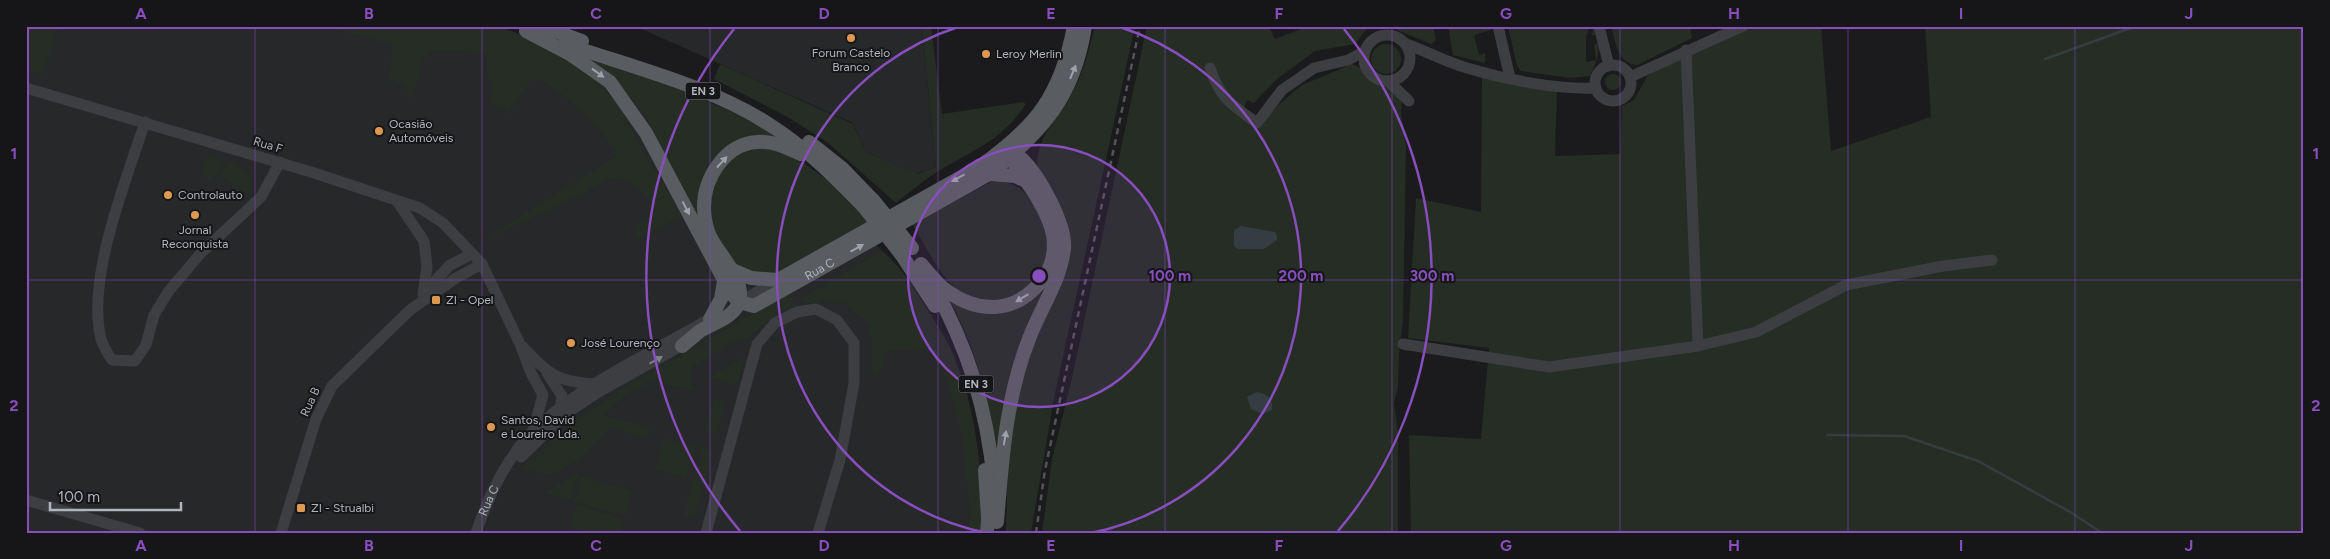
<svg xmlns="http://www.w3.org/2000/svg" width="2330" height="559" font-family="Figtree,sans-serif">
  <rect width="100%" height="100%" fill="#1b1b1d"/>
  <!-- built -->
  <g fill="#27282a">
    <polygon points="26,26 486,26 635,72 767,133 882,251 959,389 973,486 968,533 26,533"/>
    <polygon points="635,26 922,26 936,167 915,174 866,152 853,123"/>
  </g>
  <!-- green -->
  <g fill="#252d25">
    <polygon points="26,26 58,26 43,74 26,70"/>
    <path d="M325,26H496L555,46L592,76L615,101L682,217L638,238L634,226L648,220L656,210C643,191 635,182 612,177L566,203L483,240L616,156C598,119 574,104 541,80L532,79L507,115L505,110L490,103L492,81L487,78V54C475,53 436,46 428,54C420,61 415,90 411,102L406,87L390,79L392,45Z"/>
    <path d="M922,26H931L942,114L1023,102L1026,104C1002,140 975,149 940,170C924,180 910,192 896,203L827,142L786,116L714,79L720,64L853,124L866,152L917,174L936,167Z"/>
    <path d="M1095,26H1135L1054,398L1031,533H1006L1008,446L1024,365L1062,277L1037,163C1040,132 1055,123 1069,99C1082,76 1089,52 1095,26Z"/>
    <polygon points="1147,26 1269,26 1275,39 1309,26 1369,26 1355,44 1315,51 1277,79 1254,103 1247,100 1242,112 1257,123 1302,85 1352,64 1368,71 1373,79 1398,89 1402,97 1401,114 1406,146 1403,319 1399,354 1398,387 1394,404 1398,431 1398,533 1042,533 1052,459 1072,378"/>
    <polygon points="1396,26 1433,26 1436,40 1431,44 1397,30"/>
    <polygon points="1448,26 1491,26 1491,30 1474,35 1479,55 1485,53 1485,63 1453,55"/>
    <path d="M1508,26H1594L1596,35H1592L1593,29H1589L1586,37V62L1596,60L1594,45L1598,43C1600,56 1595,64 1590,76L1570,78L1521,71L1517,66Z"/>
    <path d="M1611,26H1690L1692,38L1637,65C1617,63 1616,43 1611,26Z"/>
    <polygon points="1750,26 1821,26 1831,151 1931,117 1925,26 2304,26 2304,533 1411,533 1409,435 1481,439 1489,348 1408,338 1416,198 1481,212 1482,74 1557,89 1555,156 1620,154 1622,106 1634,100 1648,75 1702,47"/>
    <circle cx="1386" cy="59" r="15"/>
    <path d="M583,55L664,82L734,113L779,136C752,134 742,136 721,153L702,227L644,114L616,80Z"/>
    <circle cx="1613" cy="82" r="8"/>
    <path d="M777,144L833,184L870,221C847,234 823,247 800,260C793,264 784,271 776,273C731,284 698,221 713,184C718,172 729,159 736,149Z"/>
    <polygon points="208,155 227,161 211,180 199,174"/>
    <path d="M229,162C243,167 259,177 249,194L219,176Z"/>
    <path d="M991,182C1002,182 1011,182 1020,189C1040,205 1058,252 1041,275C1037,280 1031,284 1027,288C1018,296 1005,301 992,301C983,301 971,300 963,295C940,277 927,248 912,224Z"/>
    <path d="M882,251C902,268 910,282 924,304C936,323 950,343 957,364C977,416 984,477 980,533H968L970,514L962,436L948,381L930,349L887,351L878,376L872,373V337L868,323L843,303L827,300L815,304L798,300Z"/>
    <path d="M1044,291L1000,433L997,447C987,394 974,342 947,295L1015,309Z"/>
    <polygon points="789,293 795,304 771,318 748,338 731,343 691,368 689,380 696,392 649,380 647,385 628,393 604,415 650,428 646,438 609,428 582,458 551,475 521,469 570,425 622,389"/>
    <polygon points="746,356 737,386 710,377"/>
    <polygon points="714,399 725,402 716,434 705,432"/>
    <polygon points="664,438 696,446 686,478 655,469"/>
    <polygon points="703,450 713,454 694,517 683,515"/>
    <polygon points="579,472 571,500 547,493 548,491"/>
    <polygon points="581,476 632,491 625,516 574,502"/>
    <polygon points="577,505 623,519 620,533 589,533 570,528"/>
  </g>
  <!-- water -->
  <g fill="#343e42">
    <polygon points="1241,226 1275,232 1277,235 1277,240 1264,249 1238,249 1234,246 1234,230"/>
    <path d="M1257,392C1268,394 1273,399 1272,410L1263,414L1251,409L1247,397Z"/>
  </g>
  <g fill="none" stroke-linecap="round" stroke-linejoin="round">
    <!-- stream -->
    <g stroke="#343e42" stroke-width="2.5">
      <polyline points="2045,59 2136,26"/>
      <polyline points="1827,435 1904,436 1978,461 2072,513 2102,533"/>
    </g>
    <!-- minor -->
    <g stroke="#3c3e42" stroke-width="11">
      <polyline points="1498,26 1510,78"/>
      <polyline points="1599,26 1609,66"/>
      <circle cx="1387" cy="58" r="23"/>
      <path d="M1406,44C1426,51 1446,62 1467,68C1504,79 1556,90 1596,88"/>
      <polyline points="1686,50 1698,346"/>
      <circle cx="1613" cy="83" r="18"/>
      <path d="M1210,68C1221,100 1231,104 1257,123L1282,90L1314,68L1348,60L1365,51"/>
      <polyline points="1630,77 1743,26"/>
      <polyline points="1388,81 1409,101"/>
      <polyline points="26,88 311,172 420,208 443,223 482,264 520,344 531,373 543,395 533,431"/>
      <path d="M145,122C126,181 86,278 101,339C103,346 108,354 112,360L135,361L146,345L154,315L168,292L201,253L261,197L280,162"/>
      <polyline points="397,201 424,241 427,267 423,294"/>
      <polyline points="424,293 450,265 472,254"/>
      <polyline points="736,304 778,280"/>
      <polyline points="1403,344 1549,367 1698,346 1756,332 1846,285 1943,266 1992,260"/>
      <path d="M523,347C548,374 557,382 595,384"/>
      <polyline points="547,373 562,396 560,409"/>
      <polyline points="521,457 564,415 597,393 688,342"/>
      <polyline points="26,500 140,533"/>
      <polyline points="281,533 316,419 332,386 410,310 456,278 482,264"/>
      <path id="s1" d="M476,533C488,497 507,457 534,430C580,385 649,354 704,322"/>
      <polyline points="706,533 757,344 775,323 797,312 816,309 837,320 854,343 854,383 840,460 818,533"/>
    </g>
    <!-- major -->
    <g stroke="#595c60" stroke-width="14">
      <polyline points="541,26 582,41"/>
      <path id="s2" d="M526,31L570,54L610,82L646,133L731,293L739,302L754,306L989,174C1043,130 1074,98 1085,26"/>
      <path d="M565,44C632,67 710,86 770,125C805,147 835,177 864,207"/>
      <polyline points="809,142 843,169 873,200"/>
      <polyline points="989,174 1015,176 1026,181"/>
      <polyline points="901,254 935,306"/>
      <path d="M921,264C929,273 937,284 947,291C979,314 1013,313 1039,284C1051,271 1056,253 1053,235C1048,210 1029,185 1015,165L1014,156"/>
      <path d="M730,269L751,278L778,280L979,167C1036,127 1061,95 1074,26"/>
      <path d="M932,283C968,348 987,408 994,482"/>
      <polyline points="710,319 721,299 724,281"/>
      <path d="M682,346C688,341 694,336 700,331C711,324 735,317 739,302C746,278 717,254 709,234C706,226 704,215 704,207C704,178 725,144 757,142C773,140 787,148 801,154"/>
      <polyline points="985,470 988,518 987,533"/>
      <path d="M997,522C1002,460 1006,397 1029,339C1040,309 1061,280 1064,248C1066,224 1039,176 1023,160C1018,155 1012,154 1005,153"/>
    </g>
    <!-- rail -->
    <polyline stroke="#525458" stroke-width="2.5" stroke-dasharray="6 5" stroke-linecap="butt" points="1036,533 1045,470 1140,26"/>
    <!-- major-bridge -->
    <g stroke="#595c60" stroke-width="14">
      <polyline points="873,200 912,248"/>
      <polyline points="864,207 901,254"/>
    </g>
  </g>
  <!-- one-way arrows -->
  <defs><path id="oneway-solid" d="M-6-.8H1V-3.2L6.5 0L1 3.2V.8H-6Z" transform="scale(1.25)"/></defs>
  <g fill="#9ea3a9">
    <use href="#oneway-solid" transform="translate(1073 72) rotate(-67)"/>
    <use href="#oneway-solid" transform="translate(598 73) rotate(36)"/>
    <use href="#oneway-solid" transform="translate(722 162) rotate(-47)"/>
    <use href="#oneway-solid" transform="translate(958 178) rotate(151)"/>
    <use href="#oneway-solid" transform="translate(686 208) rotate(62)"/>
    <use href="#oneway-solid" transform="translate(857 248) rotate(-29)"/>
    <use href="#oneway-solid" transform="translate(1022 298) rotate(149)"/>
    <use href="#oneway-solid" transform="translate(1005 438) rotate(-80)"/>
  </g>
  <use fill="#7b7f85" href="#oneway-solid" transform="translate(656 360) rotate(-29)"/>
  <!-- grid -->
  <path fill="none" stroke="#884ebe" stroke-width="1" stroke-opacity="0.55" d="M255,26V533M482,26V533M710,26V533M938,26V533M1165,26V533M1392,26V533M1620,26V533M1848,26V533M2075,26V533M26,280H2304"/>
  <!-- distance rings -->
  <circle cx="1039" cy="276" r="131" fill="#884ebe" fill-opacity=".12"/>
  <g fill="none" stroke="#884ebe" stroke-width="2.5">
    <circle cx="1039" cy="276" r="131"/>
    <path d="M987 533A262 262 0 0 1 958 27M1120 27A262 262 0 0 1 1091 533"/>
    <path d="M740 531A393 393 0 0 1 734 29M1344 29A393 393 0 0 1 1338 531"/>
  </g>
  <!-- markers -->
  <g fill="#df9851" stroke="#161618" stroke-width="2">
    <circle cx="851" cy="38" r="5"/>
    <circle cx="986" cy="54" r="5"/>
    <circle cx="379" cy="131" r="5"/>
    <circle cx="168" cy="195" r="5"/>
    <circle cx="195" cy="215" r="5"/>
    <rect x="431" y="295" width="10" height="10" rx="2.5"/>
    <circle cx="571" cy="343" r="5"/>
    <circle cx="491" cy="427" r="5"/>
    <rect x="296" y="503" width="10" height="10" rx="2.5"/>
  </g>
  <g text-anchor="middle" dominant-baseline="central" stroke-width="4" stroke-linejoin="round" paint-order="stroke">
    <!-- shield labels -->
    <g fill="#161618" stroke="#81858a" stroke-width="1">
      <rect x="685.5" y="82.5" width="35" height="17" rx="4"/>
      <rect x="958.5" y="375.5" width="35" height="17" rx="4"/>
    </g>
    <g font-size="11" font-weight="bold" fill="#afb5bb">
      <text x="703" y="91">EN 3</text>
      <text x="976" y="384">EN 3</text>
    </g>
    <!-- poi labels -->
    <g font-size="12" fill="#afb5bb" stroke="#161618" text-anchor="start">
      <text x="851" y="53" text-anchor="middle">Forum Castelo<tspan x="851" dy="14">Branco</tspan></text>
      <text x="996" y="54">Leroy Merlin</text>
      <text x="389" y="124">Ocasião<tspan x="389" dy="14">Automóveis</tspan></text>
      <text x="178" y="195">Controlauto</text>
      <text x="195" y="230" text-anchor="middle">Jornal<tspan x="195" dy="14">Reconquista</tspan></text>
      <text x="446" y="300">ZI - Opel</text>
      <text x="581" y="343">José Lourenço</text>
      <text x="501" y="420">Santos, David<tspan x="501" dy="14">e Loureiro Lda.</tspan></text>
      <text x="311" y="508">ZI - Strualbi</text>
    </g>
    <!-- street labels -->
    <g font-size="12" fill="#afb5bb" stroke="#161618">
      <text transform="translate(268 145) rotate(17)">Rua F</text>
      <text stroke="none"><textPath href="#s2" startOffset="445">Rua C</textPath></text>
      <text transform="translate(310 402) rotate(-66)">Rua B</text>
      <text stroke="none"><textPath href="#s1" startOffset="35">Rua C</textPath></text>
    </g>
  </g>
  <circle cx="1039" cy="276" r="8" fill="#884ebe" stroke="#161618" stroke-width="2.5"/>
  <g font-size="15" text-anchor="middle" font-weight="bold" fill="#884ebe" stroke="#161618" stroke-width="4" stroke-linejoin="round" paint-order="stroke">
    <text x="1170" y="281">100 m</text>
    <text x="1301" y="281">200 m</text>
    <text x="1432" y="281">300 m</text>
  </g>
  <!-- border -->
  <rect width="2330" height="559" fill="none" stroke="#161618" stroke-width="55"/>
  <!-- scale -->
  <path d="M50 502v8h131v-8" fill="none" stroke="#afb5bb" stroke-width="2.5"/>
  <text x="58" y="502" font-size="15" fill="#afb5bb" stroke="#161618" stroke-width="4" paint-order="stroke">100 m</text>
  <rect x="28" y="28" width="2274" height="504" fill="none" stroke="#884ebe" stroke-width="2"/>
  <g font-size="16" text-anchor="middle" font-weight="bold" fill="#884ebe">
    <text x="141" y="19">A</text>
    <text x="369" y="19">B</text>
    <text x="596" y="19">C</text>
    <text x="824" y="19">D</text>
    <text x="1051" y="19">E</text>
    <text x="1279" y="19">F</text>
    <text x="1506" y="19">G</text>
    <text x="1734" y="19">H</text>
    <text x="1961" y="19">I</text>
    <text x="2189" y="19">J</text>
    <text x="14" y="159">1</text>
    <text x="2316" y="159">1</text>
    <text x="14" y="411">2</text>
    <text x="2316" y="411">2</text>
    <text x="141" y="551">A</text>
    <text x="369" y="551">B</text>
    <text x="596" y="551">C</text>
    <text x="824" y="551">D</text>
    <text x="1051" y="551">E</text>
    <text x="1279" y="551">F</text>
    <text x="1506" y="551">G</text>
    <text x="1734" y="551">H</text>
    <text x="1961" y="551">I</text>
    <text x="2189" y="551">J</text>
  </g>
</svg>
